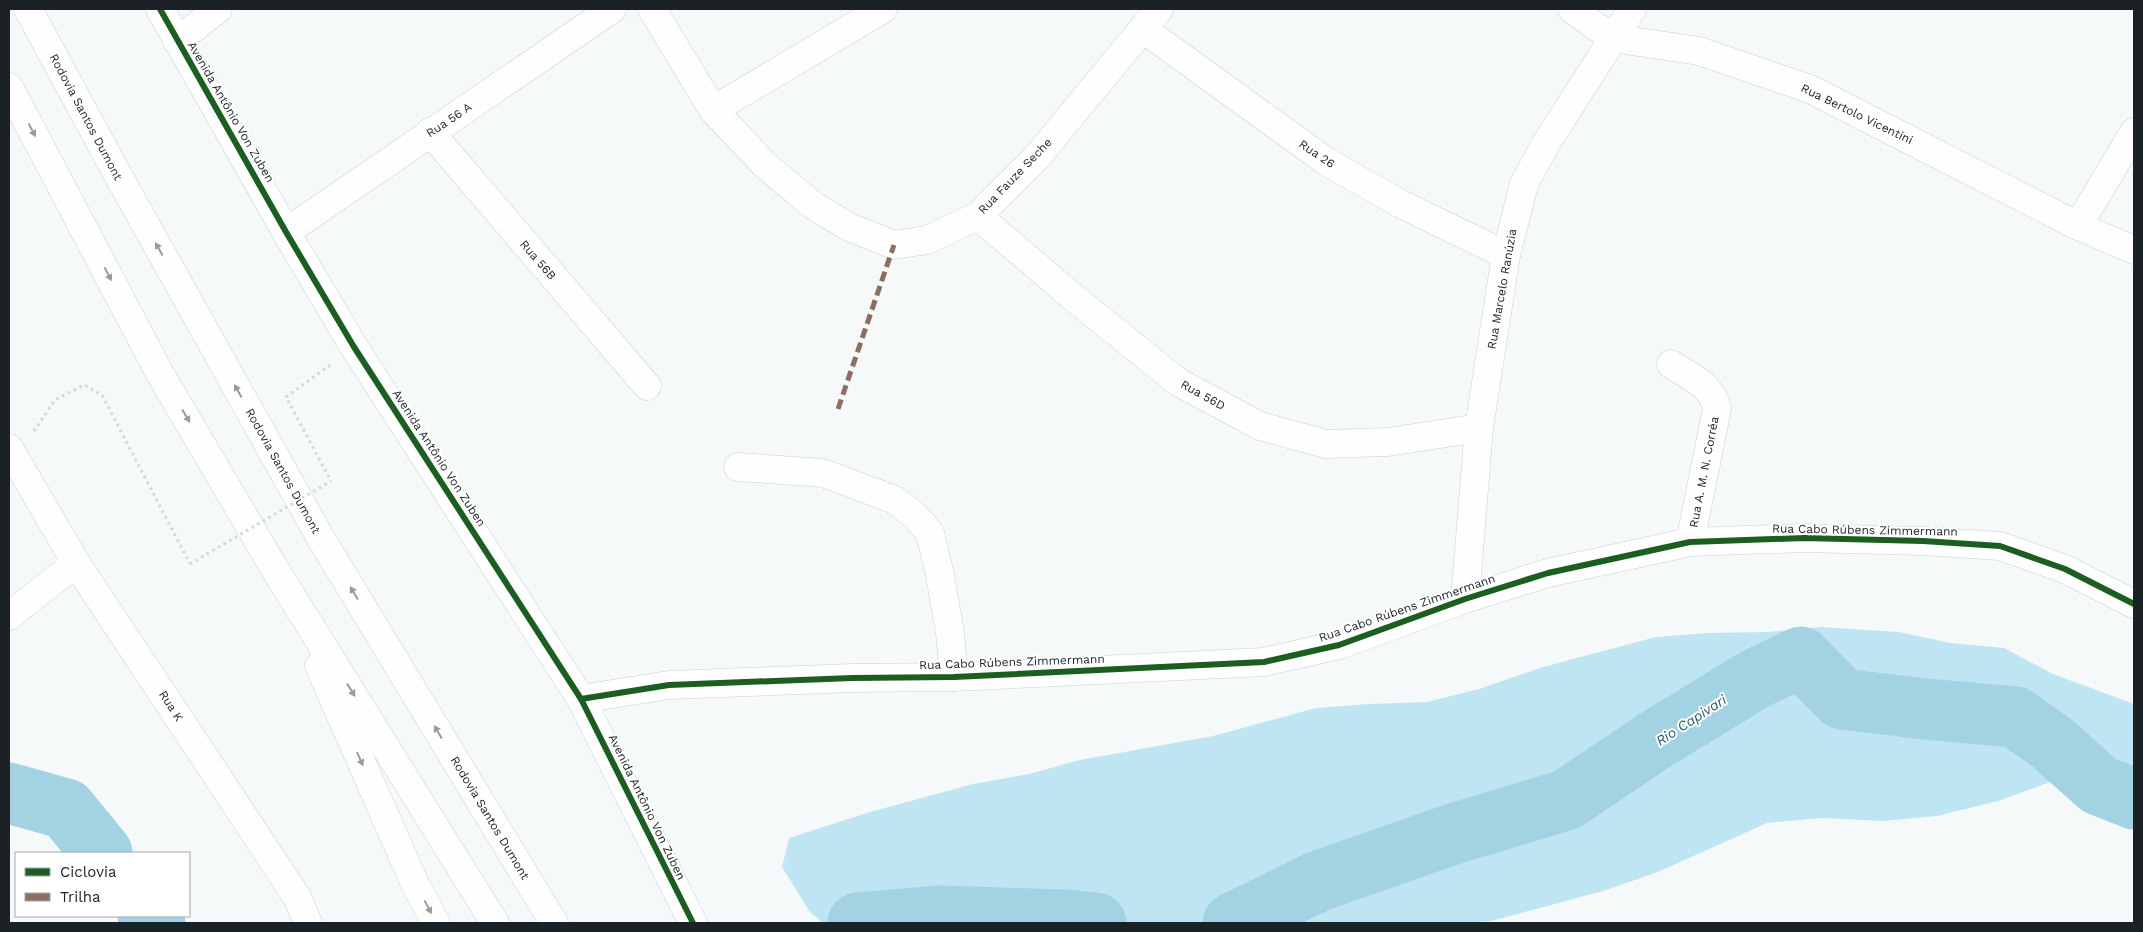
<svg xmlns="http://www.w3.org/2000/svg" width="2143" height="932" font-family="'Work Sans',sans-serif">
  <rect width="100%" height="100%" fill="#f5f9fa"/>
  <!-- forest -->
  <polygon fill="#bfe5f2" points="1820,627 1899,632 1950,643 2004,648 2053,674 2134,704 2134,803 2103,792 2053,781 1998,801 1937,816 1884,821 1820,818 1767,823 1658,872 1603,891 1491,921 1466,923 823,923 810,912 782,867 789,838 870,812 973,784 1029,774 1080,760 1213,736 1316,708 1369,704 1427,702 1479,689 1543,667 1656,637 1708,633 1767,632"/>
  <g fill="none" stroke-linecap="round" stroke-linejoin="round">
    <!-- river -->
    <g stroke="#a3d2e2" stroke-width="61">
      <polyline points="9,793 66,809 102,853"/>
      <polyline points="148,916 155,923"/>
      <polyline points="858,923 941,916 1066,920 1096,923"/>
      <polyline points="1233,923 1319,881 1453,834 1566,800 1657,739 1755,679 1801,657 1842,699 1925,709 2015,717 2051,742 2099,785 2134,799"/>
    </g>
    <defs>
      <g id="minor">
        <polyline points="160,9 286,232 354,347 581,699 693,923"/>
        <polyline points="652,9 713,110 765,165 814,206 849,227 894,245 927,240 978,216 1036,158 1159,9"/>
        <polyline points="1572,9 1612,38 1699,51 1810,89 2078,226 2134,250"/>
        <polyline points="1143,29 1327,162 1401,204 1506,255"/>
        <polyline points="177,41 218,9"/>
        <polyline points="713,110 883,9"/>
        <polyline points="430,132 647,386"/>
        <polyline points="978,216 1074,298 1178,382 1260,426 1326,444 1388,442 1479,428"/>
        <polyline points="2078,226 2134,132"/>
        <polyline points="286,232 612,9"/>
        <path d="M1671,364C1691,378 1712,384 1717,409L1690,542"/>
        <polyline points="9,448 76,563 297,897 308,923"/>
        <polyline points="738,467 823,473 895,500 915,516 930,533 940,575 950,633 954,677"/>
        <polyline points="1465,599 1479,428 1506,255 1524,184 1545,145 1632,9"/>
        <polyline points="9,616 76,563"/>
        <polyline points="581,699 669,685 852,678 954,677 1264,662 1339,645 1465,599 1548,573 1690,542 1804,538 1923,541 2000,546 2065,569 2134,604"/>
      </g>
      <g id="highway">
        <polyline points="28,9 119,177 320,537 554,923"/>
        <polyline points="9,87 159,372 276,571 495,923"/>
        <polyline points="319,666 415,884 436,923"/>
      </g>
    </defs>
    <!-- minor casing -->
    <use href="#minor" stroke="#cacfd1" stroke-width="29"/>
    <!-- highway casing -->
    <use href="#highway" stroke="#cacfd1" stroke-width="29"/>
    <!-- path -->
    <g stroke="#d4d5d6" stroke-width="3" stroke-dasharray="2.5 4" stroke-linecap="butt">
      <polyline points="330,365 286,397 331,481"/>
      <polyline points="34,431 55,400 84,385 102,395 190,564"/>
    </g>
    <!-- minor -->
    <use href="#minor" stroke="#fefefe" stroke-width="28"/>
    <!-- highway -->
    <use href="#highway" stroke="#fefefe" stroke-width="28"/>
    <!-- path-bridge -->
    <polyline stroke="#d4d5d6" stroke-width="3" stroke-dasharray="2.5 4" stroke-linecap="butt" points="190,564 331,481"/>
    <!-- quiet -->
    <polyline stroke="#8d6e63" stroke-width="5" stroke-dasharray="10 5" stroke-linecap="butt" points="838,409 894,245"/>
    <defs>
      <g id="cycleway">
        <polyline points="160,9 286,232 354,347 581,699 693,923"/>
        <polyline points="581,699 669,685 852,678 954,677 1264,662 1339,645 1465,599 1548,573 1690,542 1804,538 1923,541 2000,546 2065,569 2134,604"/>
      </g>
    </defs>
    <!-- cycleway casing -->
    <use href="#cycleway" stroke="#fff" stroke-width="9"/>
    <!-- cycleway -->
    <use href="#cycleway" stroke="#1b5e20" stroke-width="6"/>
  </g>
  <!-- one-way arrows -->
  <defs><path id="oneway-solid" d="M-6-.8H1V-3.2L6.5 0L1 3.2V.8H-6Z" transform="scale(1.25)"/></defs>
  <g fill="#989b9c">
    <use href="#oneway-solid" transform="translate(32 130) rotate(62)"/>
    <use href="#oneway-solid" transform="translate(159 249) rotate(-119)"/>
    <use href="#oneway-solid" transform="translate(108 274) rotate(62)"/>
    <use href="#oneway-solid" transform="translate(238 391) rotate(-119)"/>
    <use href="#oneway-solid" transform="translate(186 416) rotate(60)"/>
    <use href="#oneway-solid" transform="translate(354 593) rotate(-121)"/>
    <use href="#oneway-solid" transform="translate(351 690) rotate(58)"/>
    <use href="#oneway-solid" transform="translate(438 732) rotate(-121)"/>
    <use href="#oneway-solid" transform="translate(360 759) rotate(66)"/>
    <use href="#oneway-solid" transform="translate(428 907) rotate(62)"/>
  </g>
  <g text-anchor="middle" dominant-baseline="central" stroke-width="4" stroke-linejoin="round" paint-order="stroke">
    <!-- street labels -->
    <g font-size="12" fill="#1b2225" stroke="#fff">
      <text transform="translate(231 112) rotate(60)">Avenida Antônio Von Zuben</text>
      <text transform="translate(1857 114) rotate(26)">Rua Bertolo Vicentini</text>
      <text transform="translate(86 117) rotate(62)">Rodovia Santos Dumont</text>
      <text transform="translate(449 120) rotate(-34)">Rua 56 A</text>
      <text transform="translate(1317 154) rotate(34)">Rua 26</text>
      <text transform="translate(1015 176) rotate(-46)">Rua Fauze Seche</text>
      <text transform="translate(538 260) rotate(49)">Rua 56B</text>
      <text transform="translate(1502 289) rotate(-80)">Rua Marcelo Ranúzia</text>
      <text transform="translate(1203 395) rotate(29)">Rua 56D</text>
      <text transform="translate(439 458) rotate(57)">Avenida Antônio Von Zuben</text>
      <text transform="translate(283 471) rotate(61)">Rodovia Santos Dumont</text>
      <text transform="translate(1704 472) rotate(-79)">Rua A. M. N. Corréa</text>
      <text transform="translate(1865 530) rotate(1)">Rua Cabo Rúbens Zimmermann</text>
      <text transform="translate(1407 608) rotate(-19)">Rua Cabo Rúbens Zimmermann</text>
      <text transform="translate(1012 662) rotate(-2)">Rua Cabo Rúbens Zimmermann</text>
      <text transform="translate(171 706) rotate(57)">Rua K</text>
      <text transform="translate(647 807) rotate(64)">Avenida Antônio Von Zuben</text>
      <text transform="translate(490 818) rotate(59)">Rodovia Santos Dumont</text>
    </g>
    <!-- water labels -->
    <g font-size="14" font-style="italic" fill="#225868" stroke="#fff">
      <text transform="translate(1691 720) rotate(-33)">Rio Capivari</text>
    </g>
  </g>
  <!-- border -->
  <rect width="2143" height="932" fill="none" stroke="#1b2225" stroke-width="20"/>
  <!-- legend -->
  <rect x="15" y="852" width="175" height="65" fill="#ffffff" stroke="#a4a7a8"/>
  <rect x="25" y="868" width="25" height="8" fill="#1b5e20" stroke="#a4a7a8"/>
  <text x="60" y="877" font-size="15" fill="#1b2225">Ciclovia</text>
  <rect x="25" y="893" width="25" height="8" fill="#8d6e63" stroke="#a4a7a8"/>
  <text x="60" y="902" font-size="15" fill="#1b2225">Trilha</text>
</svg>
